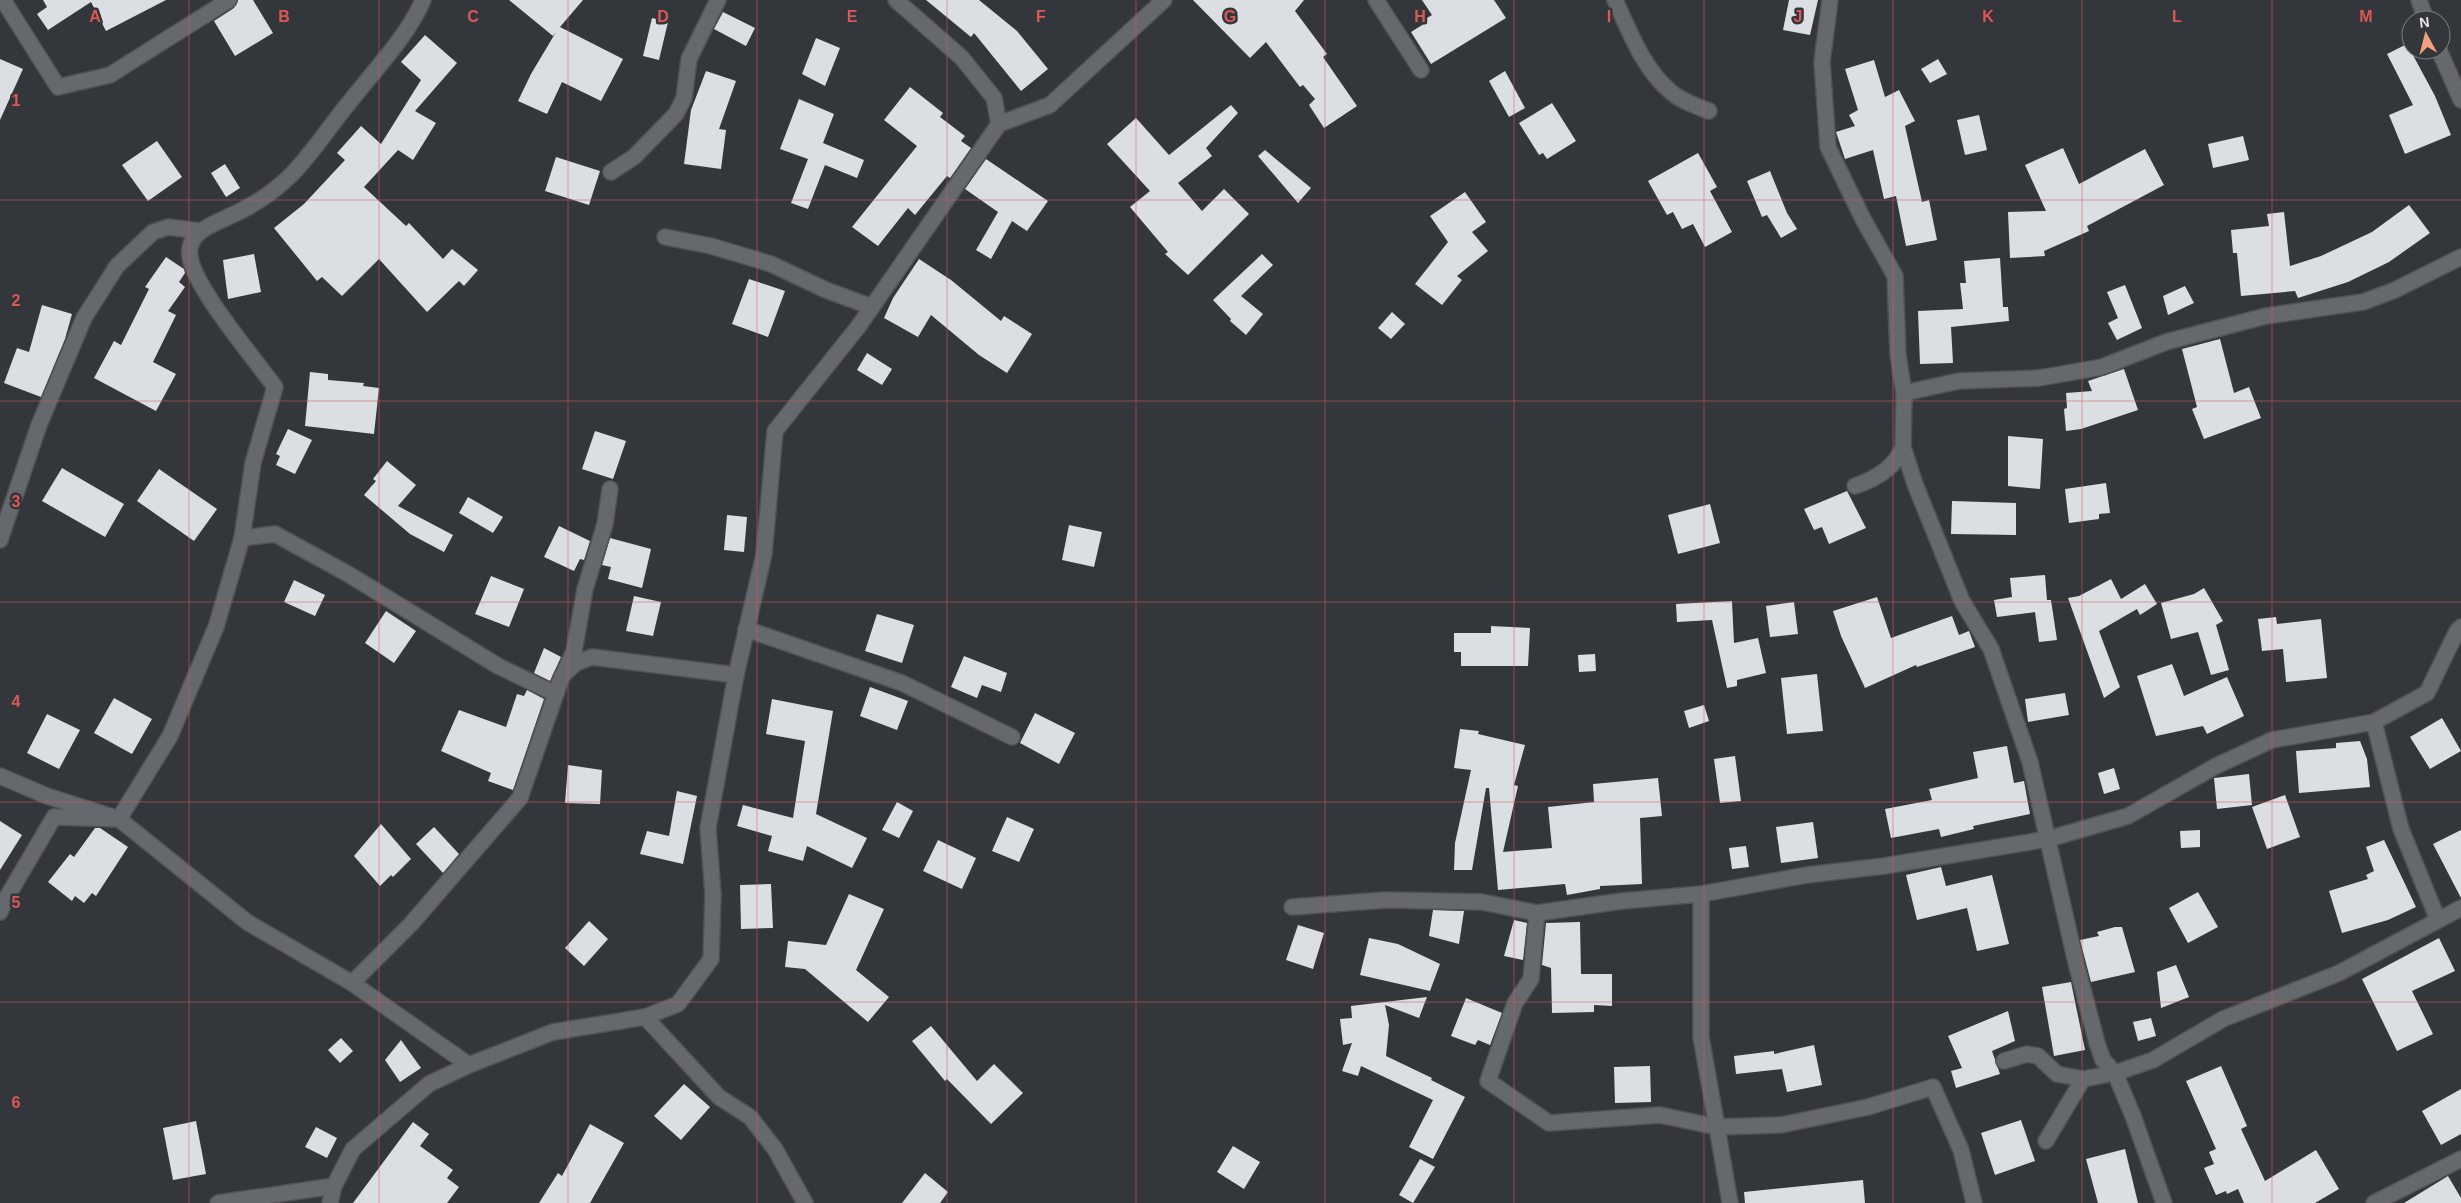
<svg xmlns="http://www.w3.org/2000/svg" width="2461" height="1203" font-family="Arial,sans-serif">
  <rect width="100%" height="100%" fill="#33363a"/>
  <!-- building -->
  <g fill="#dbdfe4">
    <polygon points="43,0 166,0 106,31 91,2 48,30 37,14 47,7"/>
    <polygon points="238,0 253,0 273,33 235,56 214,21 234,8"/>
    <polygon points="509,0 583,0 560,27 623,59 601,101 562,82 547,114 518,101 531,74 556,32 553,36"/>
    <polygon points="926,0 979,0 1017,31 1048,69 1021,91 974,33 971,37"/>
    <polygon points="1193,0 1304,0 1295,11 1327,54 1323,57 1357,106 1324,128 1309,105 1315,99 1303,85 1300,87 1266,42 1250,58"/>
    <polygon points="1422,0 1494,0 1506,18 1431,64 1411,32 1427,22 1425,19 1432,15"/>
    <polygon points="1789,0 1818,0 1810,35 1783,30"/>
    <polygon points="723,12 755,28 746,46 714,29"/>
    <polygon points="652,18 668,22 659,60 643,56"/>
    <polygon points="425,35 457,63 415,111 436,123 413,160 398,150 364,187 406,226 409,223 443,259 452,249 478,270 464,286 459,281 427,312 379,259 342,296 322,277 317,281 274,228 304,204 345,160 337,153 361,126 381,144 421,80 401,62"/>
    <polygon points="816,38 840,48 825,86 802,74"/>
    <polygon points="2407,44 2435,96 2451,135 2405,154 2389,115 2413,105 2387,54"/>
    <polygon points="0,59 23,69 0,120"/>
    <polygon points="1938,59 1947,74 1930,83 1921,69"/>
    <polygon points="1874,60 1885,97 1899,90 1915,121 1905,126 1922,202 1929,200 1937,240 1906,246 1896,196 1884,199 1873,150 1845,159 1836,132 1855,126 1849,115 1858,110 1845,69"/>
    <polygon points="706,71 736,81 719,129 726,130 721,169 684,164 691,110"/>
    <polygon points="1505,71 1525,108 1509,117 1489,81"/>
    <polygon points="910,87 943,113 940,117 965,136 961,141 971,148 950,178 947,176 915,215 908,208 878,246 852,227 917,146 884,120"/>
    <polygon points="799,99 834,114 823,143 864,160 857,178 825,165 808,209 791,203 808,159 780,149"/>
    <polygon points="1552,103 1576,141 1547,159 1543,153 1539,155 1519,123"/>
    <polygon points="1231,105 1238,113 1206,148 1212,156 1178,183 1202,211 1224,189 1249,214 1188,275 1165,254 1168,252 1130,207 1150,191 1107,144 1136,118 1169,155"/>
    <polygon points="1979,115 1987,150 1965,155 1957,120"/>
    <polygon points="2243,136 2249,160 2213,168 2208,144"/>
    <polygon points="157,141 182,177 148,201 122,165"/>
    <polygon points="2063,148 2079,184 2145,149 2164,185 2087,226 2089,231 2044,251 2045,256 2010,258 2008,212 2046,211 2025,165"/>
    <polygon points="1265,150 1311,188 1298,203 1258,156"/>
    <polygon points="1698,153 1717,187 1710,191 1732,232 1705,247 1693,224 1682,229 1673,212 1667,215 1648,181"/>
    <polygon points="556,157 600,171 589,205 545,191"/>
    <polygon points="986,159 1048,201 1027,231 1012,221 991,259 976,250 998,212 965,189"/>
    <polygon points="225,164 240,188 226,197 211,173"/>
    <polygon points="1770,171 1787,213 1797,229 1781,238 1767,215 1762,217 1747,181"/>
    <polygon points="1465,192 1486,222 1472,232 1488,251 1457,276 1462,280 1442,305 1415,284 1448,242 1430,216"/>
    <polygon points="2409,205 2430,233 2389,262 2348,282 2298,298 2295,291 2241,296 2237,253 2233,253 2231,230 2269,226 2267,214 2284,212 2290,266 2321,256 2372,232"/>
    <polygon points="254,254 261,292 228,299 223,260"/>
    <polygon points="1262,254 1273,265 1241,296 1263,314 1246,335 1230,321 1231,319 1213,300"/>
    <polygon points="166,257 184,269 185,273 179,282 185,287 168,311 176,315 153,362 176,374 156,411 94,378 114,341 121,345 149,289 145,287"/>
    <polygon points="2000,258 2003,307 2008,307 2009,321 1951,327 1953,363 1920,364 1918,311 1963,309 1960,283 1966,283 1964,261"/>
    <polygon points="919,259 951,280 1001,321 1004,316 1032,334 1007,373 979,355 931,315 918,337 884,318 893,298"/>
    <polygon points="749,279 785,291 768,337 732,324"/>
    <polygon points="2125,285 2142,328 2117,340 2108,323 2118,318 2107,292"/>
    <polygon points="2185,286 2194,303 2168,315 2163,296"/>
    <polygon points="42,305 72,314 65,339 41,397 4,383 17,348 29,352"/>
    <polygon points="1392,312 1405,324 1391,339 1378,328"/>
    <polygon points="2220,339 2234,393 2249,387 2261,418 2204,439 2192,409 2197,407 2182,349"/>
    <polygon points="867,353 892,369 882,385 857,370"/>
    <polygon points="2124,369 2138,410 2081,429 2066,431 2064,409 2067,408 2066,393 2092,391 2088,381"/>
    <polygon points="310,372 328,374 328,380 364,383 363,386 379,388 374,434 305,426"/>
    <polygon points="288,429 312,440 295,474 276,465 280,456 276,454"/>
    <polygon points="595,431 626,441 613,479 582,469"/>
    <polygon points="2008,436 2043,439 2040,489 2008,486"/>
    <polygon points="387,461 416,485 398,506 453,535 444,552 410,534 364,495 376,481 373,479"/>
    <polygon points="62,468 124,504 105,537 42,501"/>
    <polygon points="159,469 217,509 194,541 137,501"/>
    <polygon points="2106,483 2110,513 2099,514 2099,519 2069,523 2065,489"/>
    <polygon points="1847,491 1866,528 1829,544 1822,527 1814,530 1804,509"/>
    <polygon points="468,497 503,517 493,533 459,513"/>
    <polygon points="1952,501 2016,503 2016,535 1951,534"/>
    <polygon points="1710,504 1720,543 1678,554 1668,515"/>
    <polygon points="727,515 747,517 744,552 724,550"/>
    <polygon points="1069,525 1102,532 1094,567 1062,560"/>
    <polygon points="559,526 590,541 584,560 580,559 574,571 544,557"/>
    <polygon points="610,538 651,549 642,588 608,579 611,567 602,565"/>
    <polygon points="2045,575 2047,600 2051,600 2057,640 2039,642 2035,612 1997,617 1994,600 2012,597 2010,578"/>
    <polygon points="491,576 524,589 509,627 475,614"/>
    <polygon points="2111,579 2121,599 2145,584 2157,604 2140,615 2137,609 2099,631 2120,687 2104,698 2068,598 2079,596"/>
    <polygon points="294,580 325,595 315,616 284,602"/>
    <polygon points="2204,588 2223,621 2216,625 2229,670 2211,675 2198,632 2171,639 2161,603 2194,594"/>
    <polygon points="634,596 661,602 653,636 626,631"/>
    <polygon points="1877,597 1891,638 1952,616 1959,635 1969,631 1975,647 1917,667 1916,665 1865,688 1841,636 1833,611"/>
    <polygon points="1732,601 1734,643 1758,638 1766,673 1737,680 1737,686 1727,688 1712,620 1677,622 1676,604"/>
    <polygon points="1794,602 1798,634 1770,637 1766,606"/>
    <polygon points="386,611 416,631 394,663 365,643"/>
    <polygon points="877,614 914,625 902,663 865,651"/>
    <polygon points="2276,617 2277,624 2321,619 2327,678 2286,682 2283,649 2262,651 2258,619"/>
    <polygon points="1491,626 1530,628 1528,666 1461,666 1461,652 1454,652 1454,633 1491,633"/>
    <polygon points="544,648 561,657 550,681 534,673"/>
    <polygon points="1595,654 1596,671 1579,672 1578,655"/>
    <polygon points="964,656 1007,673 1001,692 982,685 977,698 951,687"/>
    <polygon points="2172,664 2184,696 2227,677 2244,716 2207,734 2203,726 2156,736 2137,676"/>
    <polygon points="1817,674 1823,731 1787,734 1781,678"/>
    <polygon points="870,687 908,701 897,730 860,716"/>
    <polygon points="527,690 544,699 513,790 488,781 491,773 441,751 459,710 506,727 517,694 524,696"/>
    <polygon points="2065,693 2069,715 2028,722 2025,699"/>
    <polygon points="114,698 152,719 132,754 94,733"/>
    <polygon points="772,699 833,711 816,814 867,838 852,868 807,846 803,861 768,851 772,836 737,826 743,805 793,818 805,741 766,734"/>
    <polygon points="1704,705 1709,721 1689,728 1684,711"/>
    <polygon points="1035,713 1075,733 1059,764 1020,743"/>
    <polygon points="47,714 80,730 59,769 27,753"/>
    <polygon points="2442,718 2461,751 2430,769 2410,737"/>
    <polygon points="1460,729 1479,731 1478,734 1525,745 1514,785 1518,786 1503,852 1552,848 1548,807 1594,802 1593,784 1658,778 1662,816 1640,818 1642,884 1600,886 1600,889 1567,895 1565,884 1498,890 1489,788 1486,788 1472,870 1454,870 1455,843 1471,770 1454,768"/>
    <polygon points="2360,741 2367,759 2370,787 2299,793 2296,751 2336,748 2336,743"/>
    <polygon points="2007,746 2014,783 2024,781 2030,814 1973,826 1974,829 1941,837 1939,829 1891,838 1885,809 1932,800 1929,789 1978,778 1973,752"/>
    <polygon points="1735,756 1741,801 1720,803 1714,759"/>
    <polygon points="568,765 602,770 600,804 565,803"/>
    <polygon points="2114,768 2120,789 2104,794 2098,773"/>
    <polygon points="2249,774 2252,805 2217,809 2214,778"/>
    <polygon points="677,791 697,796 683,864 640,854 647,831 669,836"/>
    <polygon points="2285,795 2300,837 2267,849 2252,807"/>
    <polygon points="897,802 913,811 899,838 882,830"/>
    <polygon points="1007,817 1034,829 1019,862 992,851"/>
    <polygon points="0,821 22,835 0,870"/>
    <polygon points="1813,822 1818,858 1781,863 1776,827"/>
    <polygon points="381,824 411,859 393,877 391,875 380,886 354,856"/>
    <polygon points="434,827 459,854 443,873 416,844"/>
    <polygon points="95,828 100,828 128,847 96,896 92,893 84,903 75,896 72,901 48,882 70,854 74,857"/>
    <polygon points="2200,830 2200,847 2181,848 2180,831"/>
    <polygon points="2461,830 2461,898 2433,844"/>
    <polygon points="938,840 976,858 962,889 923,871"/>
    <polygon points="2384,840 2416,907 2388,920 2342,933 2329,891 2368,879 2366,875 2374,871 2366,847"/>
    <polygon points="1746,846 1749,867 1732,869 1729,848"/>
    <polygon points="1941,867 1946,886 1992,875 2009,944 1977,951 1967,908 1917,920 1906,875"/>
    <polygon points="771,884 773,928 741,929 740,885"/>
    <polygon points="2198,892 2218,927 2188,943 2169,908"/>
    <polygon points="849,894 884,909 856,970 889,997 868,1022 805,969 785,967 788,941 826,945"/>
    <polygon points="1433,910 1464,911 1459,944 1429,936"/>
    <polygon points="1514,920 1527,923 1523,960 1504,956"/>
    <polygon points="589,921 608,939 584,966 565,948"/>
    <polygon points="1580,922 1581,974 1612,974 1612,1006 1594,1005 1594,1012 1552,1013 1551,968 1542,965 1546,923"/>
    <polygon points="1298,925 1324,933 1313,969 1286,960"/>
    <polygon points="2115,927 2122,927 2135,972 2091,982 2080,940 2099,936 2097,932"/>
    <polygon points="1369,938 1398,944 1440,964 1430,991 1360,975"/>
    <polygon points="2439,938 2455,971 2412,991 2433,1034 2397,1051 2362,979"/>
    <polygon points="2176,965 2189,997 2161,1008 2157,972"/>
    <polygon points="2071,982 2085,1050 2054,1056 2042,987"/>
    <polygon points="1427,997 1419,1018 1385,1005 1389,1025 1386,1056 1432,1078 1431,1080 1465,1097 1433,1159 1409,1147 1433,1100 1361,1066 1358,1076 1342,1071 1352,1043 1343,1045 1340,1019 1352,1018 1351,1006"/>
    <polygon points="1466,998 1502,1013 1490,1045 1478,1040 1475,1045 1451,1036"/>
    <polygon points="2008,1011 2015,1041 1992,1051 2000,1074 1956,1088 1951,1071 1962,1068 1948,1036"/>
    <polygon points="2151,1018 2156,1036 2138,1041 2133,1022"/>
    <polygon points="931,1026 977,1081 994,1064 1023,1093 991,1124 947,1079 945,1081 912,1041"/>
    <polygon points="341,1038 353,1051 340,1063 328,1050"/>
    <polygon points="401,1040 421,1068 400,1082 385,1060"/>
    <polygon points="1814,1045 1822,1085 1787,1092 1782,1069 1736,1074 1734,1056 1774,1051 1774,1054"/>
    <polygon points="1650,1066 1651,1102 1615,1103 1614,1067"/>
    <polygon points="2221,1066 2247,1126 2241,1129 2265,1181 2316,1150 2339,1189 2315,1203 2244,1203 2238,1189 2227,1194 2226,1191 2216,1195 2204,1168 2214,1164 2209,1152 2216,1149 2186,1081"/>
    <polygon points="684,1084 710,1107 681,1140 654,1116"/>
    <polygon points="2461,1089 2461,1134 2441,1145 2422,1111"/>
    <polygon points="2021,1120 2035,1161 1995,1175 1981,1133"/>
    <polygon points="196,1121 206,1174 173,1180 163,1128"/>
    <polygon points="413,1122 429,1134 420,1146 453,1170 447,1178 459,1187 447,1203 353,1203"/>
    <polygon points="590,1124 624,1143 590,1203 539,1203 558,1173 562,1176"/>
    <polygon points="316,1127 337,1138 327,1158 305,1147"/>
    <polygon points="1233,1146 1260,1162 1244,1189 1217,1172"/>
    <polygon points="2125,1149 2138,1203 2098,1203 2086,1159"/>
    <polygon points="1420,1159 1435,1167 1413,1203 1399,1195"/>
    <polygon points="925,1173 948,1192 940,1203 902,1203"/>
    <polygon points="2448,1176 2461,1198 2461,1203 2404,1203"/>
    <polygon points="1863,1180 1865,1203 1745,1203 1744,1192"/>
  </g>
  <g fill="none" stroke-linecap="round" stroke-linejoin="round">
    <defs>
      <g id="street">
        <polyline points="3,0 58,87 110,75 229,0"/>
        <polyline points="896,0 962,58 994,98 999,124"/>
        <polyline points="1376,0 1421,70"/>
        <path d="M1615,0C1630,32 1643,69 1671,92C1681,101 1696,106 1709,111"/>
        <polyline points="1830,0 1822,62 1828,147 1863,219 1895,276 1898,355 1904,393 1959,381 2039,378 2102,367 2166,342 2266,316 2363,302 2395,290 2461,257"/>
        <polyline points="2419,0 2426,20"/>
        <polyline points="2439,50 2461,100"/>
        <polyline points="611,172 634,157 676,114 684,98 689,59 718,0"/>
        <polyline points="665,237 711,246 771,264 826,290 872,307"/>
        <polyline points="1904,393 1903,447 1915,484 1962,601 1991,649 2030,762 2076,963 2097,1043 2103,1060 2115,1073 2133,1116 2164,1203"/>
        <path d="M1855,486C1876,479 1895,468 1903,447"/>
        <polyline points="242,538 275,534 348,574 498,666 556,694"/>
        <polyline points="0,540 39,425 84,318 117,266 153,232 168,227 199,231"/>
        <polyline points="746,629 902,683 1012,737"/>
        <polyline points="565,671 574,651 585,589 605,524 610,489"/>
        <polyline points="2374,722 2427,693 2457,631 2461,627"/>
        <polyline points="0,776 47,796 119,819 247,922 352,983 469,1065"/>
        <polyline points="1701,894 1701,1037 1717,1127 1781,1125 1868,1107 1933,1087 1961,1150 1974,1203"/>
        <polyline points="1292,907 1386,900 1482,902 1537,913 1622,901 1701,894 1807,875 1884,866 2048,839 2128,816 2216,766 2272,740 2374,722 2401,829 2438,920"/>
        <path d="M0,912L7,897L54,817L119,819L170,736L216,627L242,538L253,463L275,387C254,358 195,289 190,257C186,233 211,225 228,217C251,207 273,193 291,175C312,154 329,127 348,104C372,73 408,36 423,0"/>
        <polyline points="1537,913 1531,979 1515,1003 1488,1081 1549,1123 1660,1115 1717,1127 1730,1203"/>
        <polyline points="352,983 411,924 520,798 562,676 576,663 592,657 736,675 764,554 775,431 858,327 999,124 1050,105 1164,0"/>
        <polyline points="645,1017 678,1004 711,959 713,894 708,828 736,675"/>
        <polyline points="2004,1061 2027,1054 2038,1056 2057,1074 2083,1079"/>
        <polyline points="2046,1141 2083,1079 2115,1073 2153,1060 2223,1019 2339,973 2461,908"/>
        <polyline points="218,1203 334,1186"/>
        <polyline points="330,1203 334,1186 353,1149 429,1084 469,1065 553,1032 645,1017 719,1097 750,1117 775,1149 805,1203"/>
        <polyline points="2374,1203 2461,1159"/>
      </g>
    </defs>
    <!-- street casing -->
    <use href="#street" stroke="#505255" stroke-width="18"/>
    <!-- street -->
    <use href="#street" stroke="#65686c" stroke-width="15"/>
  </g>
  <!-- grid -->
  <path fill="none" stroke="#da5858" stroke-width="1" stroke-opacity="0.55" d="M189,0V1203M379,0V1203M568,0V1203M757,0V1203M947,0V1203M1136,0V1203M1325,0V1203M1514,0V1203M1704,0V1203M1893,0V1203M2082,0V1203M2272,0V1203M0,200H2461M0,401H2461M0,602H2461M0,802H2461M0,1002H2461"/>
  <g font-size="16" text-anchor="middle" font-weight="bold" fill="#da5858" stroke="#33363a" stroke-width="5" stroke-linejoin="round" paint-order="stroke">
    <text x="95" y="22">A</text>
    <text x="284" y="22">B</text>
    <text x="473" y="22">C</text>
    <text x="663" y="22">D</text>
    <text x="852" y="22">E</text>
    <text x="1041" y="22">F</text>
    <text x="1230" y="22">G</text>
    <text x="1420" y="22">H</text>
    <text x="1609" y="22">I</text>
    <text x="1798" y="22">J</text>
    <text x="1988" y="22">K</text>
    <text x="2177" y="22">L</text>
    <text x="2366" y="22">M</text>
    <text x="16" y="106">1</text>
    <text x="16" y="306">2</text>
    <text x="16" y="507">3</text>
    <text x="16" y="707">4</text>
    <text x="16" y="908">5</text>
    <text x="16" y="1108">6</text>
  </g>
  <!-- north arrow -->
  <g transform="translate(2426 35) rotate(353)"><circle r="24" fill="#33363a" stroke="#7a7d80"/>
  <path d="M0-4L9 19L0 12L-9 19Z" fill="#f2a17e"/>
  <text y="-8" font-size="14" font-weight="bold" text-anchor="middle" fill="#e5e7e9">N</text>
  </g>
</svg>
